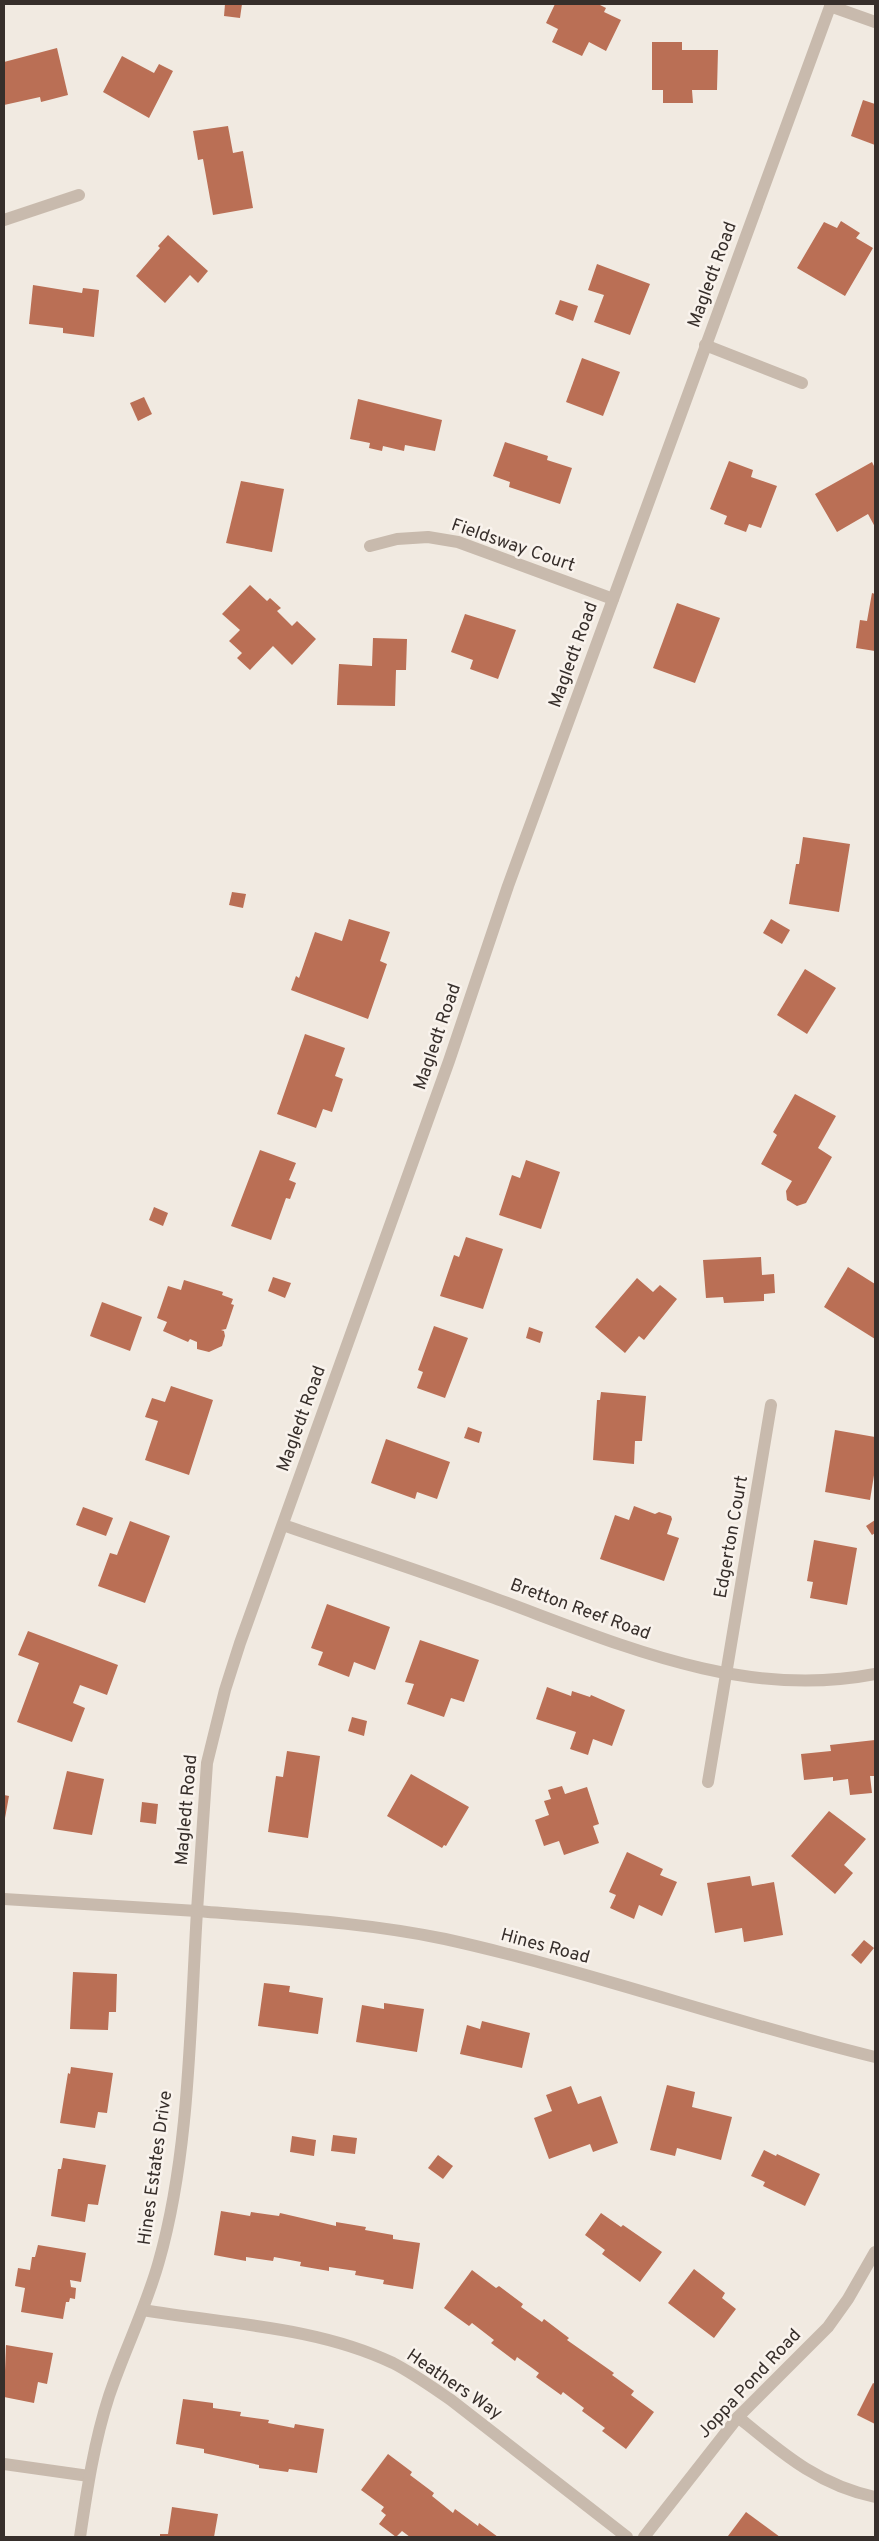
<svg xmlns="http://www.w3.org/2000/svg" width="879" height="2541" font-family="Overpass,sans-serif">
  <rect width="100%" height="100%" fill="#f1eae1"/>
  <!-- building -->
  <g fill="#ba6f55">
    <polygon points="225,4 242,4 240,18 224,16"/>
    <polygon points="555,4 598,4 606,8 604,12 621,20 606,51 589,42 582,56 552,42 558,29 546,23"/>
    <polygon points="652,42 682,42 682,50 718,50 717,90 692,90 693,103 663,103 663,90 652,90"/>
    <polygon points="57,48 68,95 41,102 40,97 4,105 4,62"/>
    <polygon points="122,56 154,73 159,64 173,71 149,118 103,92"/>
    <polygon points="863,100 875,104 875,145 851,136"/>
    <polygon points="228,126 233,153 243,151 253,208 213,215 203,159 198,160 193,131"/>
    <polygon points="841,221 860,233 856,238 873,248 845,296 797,268 824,222 837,228"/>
    <polygon points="168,235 208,271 198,283 190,275 165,303 136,276 160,248 158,246"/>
    <polygon points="597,264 650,284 630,335 594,322 604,295 588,290"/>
    <polygon points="33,285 82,293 83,288 99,290 94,337 63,333 63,328 29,324"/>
    <polygon points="560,300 578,306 573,321 555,314"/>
    <polygon points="582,358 620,372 603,416 566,402"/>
    <polygon points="144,397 152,414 138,421 130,403"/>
    <polygon points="358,399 442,420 435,451 405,445 404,451 383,446 382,451 369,448 370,443 350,439"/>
    <polygon points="505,442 548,456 547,460 572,468 560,504 509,487 510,482 493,476"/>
    <polygon points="729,461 753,470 751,477 777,486 761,528 749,524 746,532 724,524 727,516 710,509"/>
    <polygon points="872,462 875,468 875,527 868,514 837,532 815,494"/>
    <polygon points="241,481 284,489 272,552 226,543"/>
    <polygon points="250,585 267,601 270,598 281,608 277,611 292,626 297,621 316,639 292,665 273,646 250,670 237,658 242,653 229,641 240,630 222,614"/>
    <polygon points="872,593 875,594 875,651 856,648 860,620 867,621"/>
    <polygon points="677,603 720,618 695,683 653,668"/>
    <polygon points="465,614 516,630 498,679 470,669 473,660 451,652"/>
    <polygon points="373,638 407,639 406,670 396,670 395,706 337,705 339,664 372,666"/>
    <polygon points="803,837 850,844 839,912 789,904 796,864 799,864"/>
    <polygon points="232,892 246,894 243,908 229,905"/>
    <polygon points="349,919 390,932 380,961 387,964 368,1019 291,990 296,976 299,978 315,932 342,941"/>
    <polygon points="771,919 790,930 782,944 763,933"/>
    <polygon points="805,969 836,988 807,1034 777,1015"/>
    <polygon points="305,1034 345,1048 335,1076 343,1079 332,1112 323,1109 316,1128 277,1114"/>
    <polygon points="795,1094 836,1116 818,1148 832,1157 806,1203 797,1206 787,1200 786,1191 792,1181 761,1164 777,1135 773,1132"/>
    <polygon points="260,1150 296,1163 289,1180 296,1183 290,1199 286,1198 271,1240 231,1226"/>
    <polygon points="526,1160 560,1172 541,1229 499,1215 512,1175 520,1178"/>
    <polygon points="154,1207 168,1213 163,1226 149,1220"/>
    <polygon points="466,1237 503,1249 483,1309 440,1296 454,1255 459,1257"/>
    <polygon points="761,1257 762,1275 774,1274 775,1293 764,1294 764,1301 724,1303 723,1297 706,1298 703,1260"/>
    <polygon points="848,1267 875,1284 875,1339 824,1307"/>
    <polygon points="273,1277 291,1283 285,1298 268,1291"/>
    <polygon points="637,1278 653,1292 660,1285 677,1299 644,1340 639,1336 625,1353 595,1327"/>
    <polygon points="184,1280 223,1292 222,1295 233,1299 231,1304 234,1305 226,1329 221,1330 224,1331 225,1336 222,1346 209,1352 197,1349 197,1342 190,1339 188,1342 163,1331 167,1322 157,1318 168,1286 181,1290"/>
    <polygon points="102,1302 142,1317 130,1351 90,1336"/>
    <polygon points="434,1326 468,1338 445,1398 417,1388 423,1372 418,1370"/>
    <polygon points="529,1327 543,1332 540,1343 526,1338"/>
    <polygon points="171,1386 213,1400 189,1475 145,1460 158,1421 145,1417 152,1398 165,1402"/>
    <polygon points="601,1392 646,1396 642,1441 635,1441 634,1464 593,1460 597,1400 600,1400"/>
    <polygon points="468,1427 482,1432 479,1443 464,1438"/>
    <polygon points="835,1430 875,1437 875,1469 870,1500 825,1492"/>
    <polygon points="386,1439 450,1462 437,1499 417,1492 415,1499 371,1483"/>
    <polygon points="634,1506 655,1514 659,1512 671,1516 672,1519 667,1534 679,1538 664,1581 600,1559 615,1515 629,1520"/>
    <polygon points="83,1507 113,1518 106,1536 76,1525"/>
    <polygon points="875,1520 875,1533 872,1535 866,1526"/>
    <polygon points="130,1521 170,1536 145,1603 98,1586 110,1553 117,1555"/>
    <polygon points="814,1540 857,1548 847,1605 810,1598 813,1582 807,1581"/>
    <polygon points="327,1604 390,1627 375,1670 354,1662 349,1677 318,1665 323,1652 311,1648"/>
    <polygon points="28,1631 118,1665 107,1695 80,1685 73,1703 85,1708 72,1742 17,1722 39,1663 18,1655"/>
    <polygon points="420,1640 479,1660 464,1702 451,1698 444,1717 407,1704 414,1684 405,1682"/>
    <polygon points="547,1687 571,1696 572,1691 590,1697 591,1695 625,1710 612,1746 593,1739 588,1755 570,1749 576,1732 536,1719"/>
    <polygon points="352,1717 367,1721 364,1736 348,1731"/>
    <polygon points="875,1740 875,1776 870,1776 872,1793 850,1795 848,1779 833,1781 833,1777 804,1780 801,1754 831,1751 830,1745"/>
    <polygon points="287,1751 320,1756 308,1838 268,1832 276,1776 283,1777"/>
    <polygon points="67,1771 104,1779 92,1835 53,1829"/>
    <polygon points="411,1774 469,1807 446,1846 444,1845 442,1848 387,1816"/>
    <polygon points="562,1786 565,1794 587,1787 599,1824 593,1826 599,1843 564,1855 559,1841 544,1846 535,1820 549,1815 544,1801 551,1799 548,1790"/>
    <polygon points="4,1795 9,1796 5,1818 4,1818"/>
    <polygon points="142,1802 158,1804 156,1824 140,1822"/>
    <polygon points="829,1811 866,1839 844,1865 853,1873 835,1894 791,1856"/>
    <polygon points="627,1852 663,1869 660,1875 677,1882 662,1916 639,1905 634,1919 610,1908 616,1895 609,1892"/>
    <polygon points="750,1876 752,1886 774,1882 783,1935 744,1942 742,1928 715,1933 707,1883"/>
    <polygon points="864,1940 874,1948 861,1964 851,1955"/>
    <polygon points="73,1972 117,1974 116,2012 109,2012 108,2030 70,2029"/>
    <polygon points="264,1983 290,1986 289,1992 323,1998 318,2034 258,2026"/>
    <polygon points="384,2003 424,2009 417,2052 356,2042 362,2005 384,2009"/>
    <polygon points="482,2021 530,2033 522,2068 460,2054 467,2025 480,2029"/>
    <polygon points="71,2067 113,2073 107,2113 98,2112 95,2128 60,2123 68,2073 70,2074"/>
    <polygon points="667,2085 695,2092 692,2107 732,2117 721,2160 677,2148 675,2156 650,2150"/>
    <polygon points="571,2086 578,2104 601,2096 618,2143 593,2152 590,2144 549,2159 534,2118 552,2111 546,2095"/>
    <polygon points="333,2135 357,2138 355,2154 331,2151"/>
    <polygon points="292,2136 316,2140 314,2156 290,2152"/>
    <polygon points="764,2150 776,2156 777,2154 820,2174 805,2206 763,2186 765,2182 751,2176"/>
    <polygon points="438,2155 453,2166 443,2179 428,2168"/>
    <polygon points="63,2158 106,2165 98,2205 88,2204 85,2222 51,2216 58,2169 61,2169"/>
    <polygon points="221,2211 250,2216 251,2212 279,2216 280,2213 336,2226 336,2222 366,2227 365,2230 393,2235 393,2239 420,2243 413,2289 383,2284 384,2280 355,2275 356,2271 329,2267 329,2271 300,2266 301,2262 274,2257 273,2261 246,2257 246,2261 214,2255"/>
    <polygon points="601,2213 621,2227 623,2225 662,2252 640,2282 602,2254 605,2250 585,2235"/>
    <polygon points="38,2245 86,2253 81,2282 70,2280 71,2287 76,2288 75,2299 70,2298 69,2302 66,2302 63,2319 21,2312 25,2288 15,2286 18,2268 30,2270 32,2257 35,2257"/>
    <polygon points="694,2269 725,2293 722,2298 736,2309 714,2338 668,2303"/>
    <polygon points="472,2270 496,2288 499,2286 523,2304 521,2307 542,2322 544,2319 569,2338 567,2340 614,2373 612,2375 634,2391 631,2395 654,2412 626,2449 602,2431 605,2428 582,2411 584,2408 563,2392 561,2395 536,2377 539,2373 517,2357 515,2361 491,2343 494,2340 472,2323 469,2326 444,2308"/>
    <polygon points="6,2345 53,2353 47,2384 38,2382 34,2403 4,2397"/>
    <polygon points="873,2383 875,2384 875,2424 857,2415"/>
    <polygon points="183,2399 213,2403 213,2408 241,2412 240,2416 269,2420 268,2423 294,2428 295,2424 324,2429 317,2473 289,2469 288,2472 259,2468 259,2465 204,2453 204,2449 176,2444"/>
    <polygon points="388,2454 412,2472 410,2475 434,2493 432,2496 453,2513 455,2509 478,2526 479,2523 498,2537 410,2537 402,2531 396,2537 379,2524 386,2515 381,2511 384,2507 361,2490"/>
    <polygon points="172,2507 218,2514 214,2537 160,2537 160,2534 168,2534"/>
    <polygon points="746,2512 780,2537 728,2536"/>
  </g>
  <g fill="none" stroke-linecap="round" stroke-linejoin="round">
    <!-- minor -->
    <g stroke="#c8baad" stroke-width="12">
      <polyline points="830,6 875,22"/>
      <polyline points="4,220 79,195"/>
      <polyline points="705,345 802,383"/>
      <polyline points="370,546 397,539 428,537 458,542 613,599"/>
      <path d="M283,1525C353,1549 424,1572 494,1598C619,1644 740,1700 875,1674"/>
      <polyline points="708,1782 771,1405"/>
      <path d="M143,2310C225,2324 316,2326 393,2363C414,2374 432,2387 451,2400L627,2537"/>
      <path d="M738,2417C782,2453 818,2485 875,2497"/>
      <polyline points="4,2464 89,2476"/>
      <path d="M80,2537C87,2490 94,2442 109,2396C124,2351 146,2308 159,2261C190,2152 190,2024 197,1911C280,1918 363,1922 445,1939C590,1971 731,2022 875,2057"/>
      <polyline points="644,2537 738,2417 828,2327 848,2299 875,2252"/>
    </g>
    <!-- tertiary -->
    <polyline stroke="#c8baad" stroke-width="12" points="4,1899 197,1911 207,1763 225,1690 240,1643 449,1061 508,886 831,4"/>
  </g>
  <g text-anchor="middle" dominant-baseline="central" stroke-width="5" stroke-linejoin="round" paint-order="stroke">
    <!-- street labels -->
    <g font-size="18" fill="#372f2b" stroke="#f9f3ed">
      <text transform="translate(713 275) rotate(-70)">Magledt Road</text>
      <text transform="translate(513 546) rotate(19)">Fieldsway Court</text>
      <text transform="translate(574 655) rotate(-70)">Magledt Road</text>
      <text transform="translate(438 1037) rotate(-71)">Magledt Road</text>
      <text transform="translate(302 1419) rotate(-70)">Magledt Road</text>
      <text transform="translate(732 1537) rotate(-80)">Edgerton Court</text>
      <text transform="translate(580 1610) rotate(20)">Bretton Reef Road</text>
      <text transform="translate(187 1810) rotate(-85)">Magledt Road</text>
      <text transform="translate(545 1947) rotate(15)">Hines Road</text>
      <text transform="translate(156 2168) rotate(-82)">Hines Estates Drive</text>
      <text transform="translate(750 2384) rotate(-47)">Joppa Pond Road</text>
      <text transform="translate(454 2385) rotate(34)">Heathers Way</text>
    </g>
  </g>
  <!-- border -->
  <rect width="879" height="2541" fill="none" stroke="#372f2b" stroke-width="10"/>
</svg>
